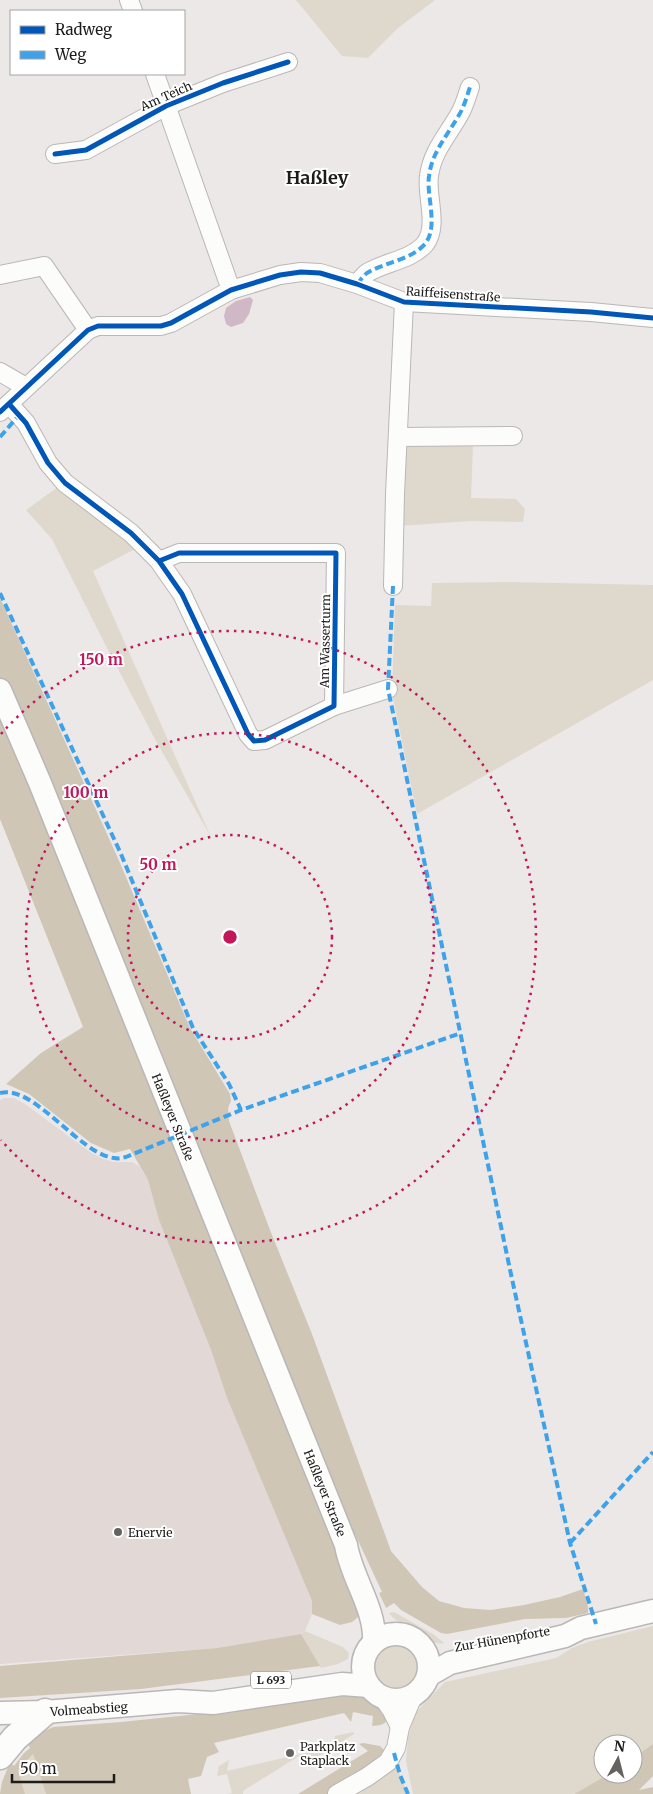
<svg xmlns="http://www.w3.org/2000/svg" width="653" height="1794" font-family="Merriweather,serif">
  <rect width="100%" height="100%" fill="#ece8e7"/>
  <!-- built -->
  <polygon fill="#e2d8d6" points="4,1098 14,1098 25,1104 90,1152 101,1158 113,1162 132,1162 139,1166 148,1180 159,1220 211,1350 227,1398 312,1601 312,1614 305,1631 301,1634 217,1648 0,1664 0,1100"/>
  <!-- green -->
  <g fill="#dfd8cc">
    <polygon points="296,0 435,0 398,28 368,58 342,56"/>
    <polygon points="473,443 471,498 516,499 525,509 523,522 471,521 399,526 402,451 406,445"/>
    <polygon points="58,487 135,549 93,571 211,837 156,741 109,652 52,539 26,510"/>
    <polygon points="509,582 653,585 653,680 417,814 392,693 395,605 431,606 432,583"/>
    <path d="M394,1612L433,1634L444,1643C432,1646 425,1635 416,1630C406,1625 397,1623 389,1613Z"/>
    <polygon points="653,1626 653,1744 633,1758 633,1744 603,1744 603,1774 609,1774 574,1794 413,1794 406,1761 408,1738 415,1713 445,1682 556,1658 572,1648 588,1642"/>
    <polygon points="305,1631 343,1647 349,1653 348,1659 338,1664 321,1668 301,1634"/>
    <circle cx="396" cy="1667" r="25"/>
    <polygon points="353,1732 354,1734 301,1767 299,1756 243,1791 243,1794 228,1794 232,1793 227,1774 217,1776 219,1766 229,1760 227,1771 332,1747 335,1736"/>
    <polygon points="394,1753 400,1775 408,1794 338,1794"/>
    <polygon points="33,1754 46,1794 25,1794 18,1770"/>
  </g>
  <!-- forest -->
  <g fill="#d0c6b5">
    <polygon points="0,598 117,856 190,1028 230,1094 231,1101 228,1108 229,1121 270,1230 312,1334 391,1551 422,1587 439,1601 464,1608 491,1610 524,1605 560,1597 583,1589 588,1607 588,1613 566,1618 525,1619 447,1634 441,1633 401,1610 394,1603 386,1608 379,1593 382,1592 355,1534 331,1540 362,1614 352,1622 340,1625 312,1614 312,1601 227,1398 211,1350 159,1220 148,1180 130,1149 114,1153 91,1143 29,1094 6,1084 41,1053 83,1027 0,819"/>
    <polygon points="301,1634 320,1666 141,1689 0,1698 0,1666 217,1648"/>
    <path d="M325,1694L366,1695L382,1707L387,1719C385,1726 378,1725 372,1726L373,1716L353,1712L351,1722L344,1713L214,1743L219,1752L207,1757L201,1776L188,1779L191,1794H46L33,1754L18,1770L25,1794H0L2,1782L10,1762L14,1766L24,1753L30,1748L27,1742L36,1735L53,1727L121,1722L199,1714Z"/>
    <polygon points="363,1743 380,1746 386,1752 337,1794 298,1794 368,1751 359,1744"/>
    <polygon points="653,1744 653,1776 639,1790 653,1787 653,1794 574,1794 609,1774 633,1774 633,1758"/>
  </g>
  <!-- water -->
  <polygon fill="#d0b8c6" points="250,297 253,300 249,314 243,323 231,327 226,324 224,316 226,308 236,301"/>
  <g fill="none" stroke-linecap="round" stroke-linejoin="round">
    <defs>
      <g id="minor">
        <polyline points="129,0 133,11"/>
        <polyline points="155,74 231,290"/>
        <polyline points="55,154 86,150 166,106 223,83 288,62"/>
        <polyline points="0,275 44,266 88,330"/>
        <path d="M357,284C360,281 363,276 367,273C385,262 411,260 425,244C439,226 426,196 429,176C432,152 447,136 459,115C464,107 467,96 470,87"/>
        <polyline points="0,372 26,387"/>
        <polyline points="9,404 26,423 48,463 65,483 131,533 159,561 182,594 248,734 254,741 265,740 334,706 336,553 179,553 159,561"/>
        <polyline points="0,412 88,330 98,326 161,326 171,323 231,290 280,275 301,272 320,273 357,284 404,302 591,312 653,318"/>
        <polyline points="399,437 513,436"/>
        <polyline points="393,586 395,494 404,302"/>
        <polyline points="334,706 388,689"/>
        <polyline points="383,1698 392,1711 400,1727"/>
        <polyline points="337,1794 367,1777 388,1762 396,1748 400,1727 413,1696"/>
      </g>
      <g id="major">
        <path d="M0,690L40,783L346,1545C351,1577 376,1609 374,1642"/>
        <circle cx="396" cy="1667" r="33"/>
        <polyline points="429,1675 450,1663 565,1636 581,1628 653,1611"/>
        <polyline points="0,1713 45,1712 178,1701 213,1703 342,1684 369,1686"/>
      </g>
      <polyline id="highway" points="0,1756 15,1738 45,1712"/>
    </defs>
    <!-- minor casing -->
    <use href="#minor" stroke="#bab7b7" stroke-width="20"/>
    <!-- major casing -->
    <use href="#major" stroke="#bab7b7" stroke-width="25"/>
    <!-- highway casing -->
    <use href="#highway" stroke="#bab7b7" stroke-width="29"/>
    <!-- minor -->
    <use href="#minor" stroke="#fcfcfb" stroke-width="18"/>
    <!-- major -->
    <use href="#major" stroke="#fcfcfb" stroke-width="22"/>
    <!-- highway -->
    <use href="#highway" stroke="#fcfcfb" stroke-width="26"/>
    <!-- quiet -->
    <g stroke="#3da2ea" stroke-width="4" stroke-dasharray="8 4" stroke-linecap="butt">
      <path d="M357,284C360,281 363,276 367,273C385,262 411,260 425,244C439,226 426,196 429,176C432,152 447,136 459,115C464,107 467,96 470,87"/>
      <polyline points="0,437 20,414"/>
      <polyline points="393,586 388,689 512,1279 570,1543 596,1624"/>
      <polyline points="0,593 121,854 193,1028 229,1084 241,1110"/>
      <path d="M0,1093C34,1084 79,1154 114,1158C118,1159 122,1158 126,1157L241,1110L461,1033"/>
      <polyline points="570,1543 653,1452"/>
      <polyline points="394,1753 400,1775 408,1794"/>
    </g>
    <defs>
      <g id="cycleway">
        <polyline points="55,154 86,150 166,106 223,83 288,62"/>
        <polyline points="9,404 26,423 48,463 65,483 131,533 159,561 182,594 248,734 254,741 265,740 334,706 336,553 179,553 159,561"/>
        <polyline points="0,412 88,330 98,326 161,326 171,323 231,290 280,275 301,272 320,273 357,284 404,302 591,312 653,318"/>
      </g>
    </defs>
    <!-- cycleway casing -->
    <use href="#cycleway" stroke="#fff" stroke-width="8"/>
    <!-- cycleway -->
    <use href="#cycleway" stroke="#0057b8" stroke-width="5"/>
  </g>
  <!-- distance rings -->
  <g fill="none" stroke="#c2185b" stroke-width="2.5" stroke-dasharray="2.5 5">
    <circle cx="230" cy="937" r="102"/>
    <circle cx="230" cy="937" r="204"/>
    <path d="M1 734A306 306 0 1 1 1 1140"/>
  </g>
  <!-- markers -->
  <g fill="#656362" stroke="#fff" stroke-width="2">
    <circle cx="118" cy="1532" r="5"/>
    <circle cx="290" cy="1753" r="5"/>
  </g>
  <g text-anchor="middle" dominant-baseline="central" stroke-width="4" stroke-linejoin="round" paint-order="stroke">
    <!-- shield labels -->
    <rect fill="#fff" stroke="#61605f" stroke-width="1" x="251" y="1671.5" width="40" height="17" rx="4"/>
    <g font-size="11" font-weight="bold" fill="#1d1c1b">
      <text x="271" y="1680">L 693</text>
    </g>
    <!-- street labels -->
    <g font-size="12" fill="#1d1c1b" stroke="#fff">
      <text transform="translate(166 96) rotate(-24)">Am Teich</text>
      <text transform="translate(453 294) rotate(4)">Raiffeisenstraße</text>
      <text transform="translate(325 641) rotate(-89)">Am Wasserturm</text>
      <text transform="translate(173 1117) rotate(68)">Haßleyer Straße</text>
      <text transform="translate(325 1493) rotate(68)">Haßleyer Straße</text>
      <text transform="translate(502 1639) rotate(-10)">Zur Hünenpforte</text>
      <text transform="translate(89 1709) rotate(-4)">Volmeabstieg</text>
    </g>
    <!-- poi labels -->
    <g font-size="12" fill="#1d1c1b" stroke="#fff" text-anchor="start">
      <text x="128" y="1532">Enervie</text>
      <text x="300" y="1746">Parkplatz<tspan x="300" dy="14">Staplack</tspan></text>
    </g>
    <!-- district labels -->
    <g font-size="18" font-weight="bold" fill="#1d1c1b" stroke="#fff">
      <text x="317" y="177">Haßley</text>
    </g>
  </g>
  <circle cx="230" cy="937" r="8" fill="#c2185b" stroke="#fff" stroke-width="2.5"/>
  <g font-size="15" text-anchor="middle" font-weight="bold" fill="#c2185b" stroke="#fff" stroke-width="4" stroke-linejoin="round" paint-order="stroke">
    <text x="101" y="665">150 m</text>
    <text x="86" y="798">100 m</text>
    <text x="158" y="870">50 m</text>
  </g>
  <!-- legend -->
  <rect x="10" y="10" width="175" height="65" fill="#ffffff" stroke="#a5a4a4"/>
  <rect x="20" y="26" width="25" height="8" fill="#0057b8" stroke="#a5a4a4"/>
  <text x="55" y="35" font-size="15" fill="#1d1c1b">Radweg</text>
  <rect x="20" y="51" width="25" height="8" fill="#3da2ea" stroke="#a5a4a4"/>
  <text x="55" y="60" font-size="15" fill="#1d1c1b">Weg</text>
  <!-- north arrow -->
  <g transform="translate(618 1759) rotate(7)"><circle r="24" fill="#ffffff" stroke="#a5a4a4"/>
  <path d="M0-4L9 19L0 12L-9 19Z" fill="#656362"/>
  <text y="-8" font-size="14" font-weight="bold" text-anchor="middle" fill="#1d1c1b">N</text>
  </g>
  <!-- scale -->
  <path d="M12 1774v8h102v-8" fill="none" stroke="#1d1c1b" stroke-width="2.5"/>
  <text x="20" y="1774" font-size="15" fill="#1d1c1b" stroke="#ffffff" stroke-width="4" paint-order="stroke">50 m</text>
</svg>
